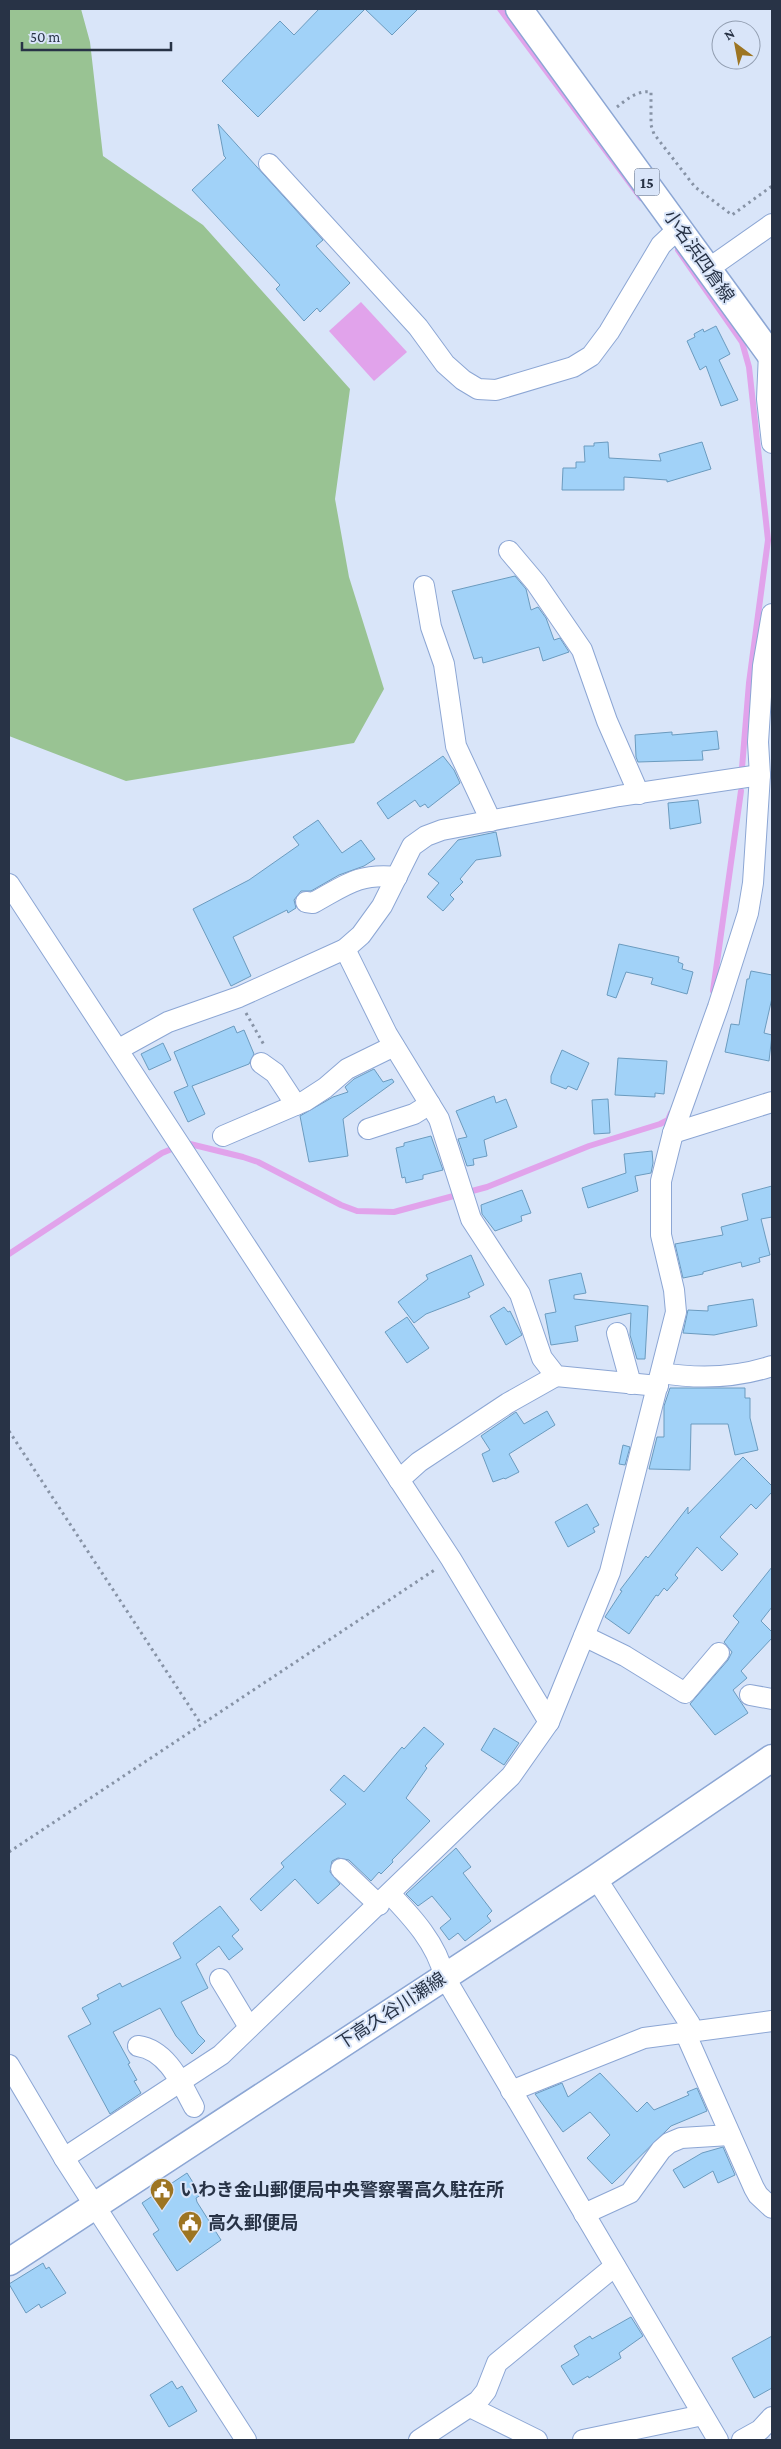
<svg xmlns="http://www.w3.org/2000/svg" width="781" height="2449" font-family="'Crimson Pro','Noto Sans JP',serif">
  <rect width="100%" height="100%" fill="#d9e5f9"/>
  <!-- green -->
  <polygon fill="#99c393" points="9,9 81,9 90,42 103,156 203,225 350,389 335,499 349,577 384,689 354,743 126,781 9,736"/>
  <!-- water -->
  <polygon fill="#e1a3eb" points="361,302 407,352 374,381 329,331"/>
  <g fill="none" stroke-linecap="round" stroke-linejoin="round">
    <!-- stream -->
    <g stroke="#e1a3eb" stroke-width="6">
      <polyline points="500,9 641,198"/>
      <polyline points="678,250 742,342 749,367 768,540 749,683 742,768"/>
      <polyline points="713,991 741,791"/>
      <polyline points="9,1254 162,1153 186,1143 243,1157 258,1162 341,1205 357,1211 394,1212 487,1187 589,1146 660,1124 668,1120 671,1113"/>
    </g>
  </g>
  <!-- building -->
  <g fill="#a1d2f8" stroke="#6b9bbf">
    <polygon points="319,9 365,9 258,117 222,81 280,21 294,35"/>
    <polygon points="365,9 418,9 392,35"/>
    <polygon points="218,124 323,240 316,246 350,283 320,312 317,308 304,321 276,289 280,285 192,190 226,158 224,156"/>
    <polygon points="716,326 730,354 719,360 738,400 721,406 706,366 700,370 687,341 695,337 694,334 703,329 704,332"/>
    <polygon points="608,442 609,458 661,461 659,454 702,442 711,469 667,482 667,480 624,477 624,490 562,490 563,468 576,468 576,462 585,462 584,446 594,446 594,443"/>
    <polygon points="515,576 526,589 531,610 538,607 546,618 554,640 560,638 569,652 543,661 539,647 483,663 482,657 474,659 452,591"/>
    <polygon points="717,731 719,749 702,751 703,760 638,762 636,757 635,735 672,732 672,735"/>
    <polygon points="443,756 454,770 460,783 428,808 425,804 420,807 415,800 388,819 377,803"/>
    <polygon points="698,800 701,823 670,829 668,803"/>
    <polygon points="318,820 342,853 361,840 375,859 364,866 339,875 311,891 301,891 294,900 296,908 288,913 287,910 233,937 251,976 231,986 193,909 249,880 299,845 293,837"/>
    <polygon points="496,832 501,856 476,860 460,879 463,882 450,895 454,899 443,911 427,897 439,883 428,874 458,840"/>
    <polygon points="619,944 679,957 678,962 683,964 682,969 693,972 687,994 651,984 653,978 626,972 616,998 607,995"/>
    <polygon points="751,971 772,975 772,998 764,1033 772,1035 769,1061 725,1052 731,1024 739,1025 747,979 749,979"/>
    <polygon points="234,1026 237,1033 244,1030 254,1054 249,1064 192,1086 205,1114 188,1122 174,1092 188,1086 174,1052"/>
    <polygon points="163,1043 171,1060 149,1070 141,1054"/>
    <polygon points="562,1050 589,1063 577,1090 568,1086 566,1089 551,1083 551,1076"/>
    <polygon points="618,1058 667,1061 664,1094 655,1093 655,1097 615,1095"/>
    <polygon points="374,1069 383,1082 392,1079 394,1082 343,1119 348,1156 309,1162 300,1116 333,1097 348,1092 345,1087 354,1079"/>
    <polygon points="494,1096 496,1103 506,1099 517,1127 484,1140 487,1156 473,1159 474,1165 467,1166 458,1139 467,1137 456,1111"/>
    <polygon points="608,1099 610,1133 594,1134 592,1100"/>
    <polygon points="431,1136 443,1170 423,1175 423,1179 406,1183 405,1177 402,1178 396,1148 404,1146 404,1143"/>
    <polygon points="652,1151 653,1163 651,1173 635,1176 638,1191 588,1208 582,1188 626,1173 624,1154"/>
    <polygon points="772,1186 772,1217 761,1219 770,1255 759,1258 760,1262 742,1267 741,1262 703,1272 703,1274 683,1278 675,1244 723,1235 721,1227 748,1220 742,1194"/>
    <polygon points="522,1190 531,1213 521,1216 522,1221 495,1231 482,1214 481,1205"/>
    <polygon points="471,1255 484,1285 468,1293 470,1297 426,1314 414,1323 398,1302 428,1279 426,1275"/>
    <polygon points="581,1273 586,1293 574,1295 574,1299 648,1306 645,1359 637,1359 630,1335 631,1313 575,1326 578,1341 551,1345 545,1314 556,1312 549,1280"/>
    <polygon points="753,1299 757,1326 714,1335 683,1333 688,1310 708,1311 708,1306"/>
    <polygon points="504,1307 508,1312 510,1311 522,1335 506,1345 490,1316"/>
    <polygon points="407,1317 429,1348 407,1363 385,1332"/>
    <polygon points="670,1388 745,1388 745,1398 750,1398 750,1418 758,1450 735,1455 728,1424 691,1424 690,1470 649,1469 657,1437 664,1437 664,1406"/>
    <polygon points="547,1411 555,1425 509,1454 519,1472 505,1479 504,1478 493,1482 482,1454 490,1450 481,1436 516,1412 524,1424"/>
    <polygon points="623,1445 630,1447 625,1465 619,1464"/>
    <polygon points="743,1457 772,1486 772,1492 756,1509 751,1504 720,1537 738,1554 722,1571 697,1547 675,1575 678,1578 667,1591 664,1588 658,1596 656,1595 629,1634 605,1617 622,1591 620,1590 646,1556 648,1558 688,1507 688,1514"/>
    <polygon points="587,1504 599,1525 593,1528 595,1532 568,1547 555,1522"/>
    <polygon points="772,1567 772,1607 761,1621 772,1632 772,1638 741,1671 747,1678 733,1690 748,1713 715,1735 690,1704 728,1660 732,1652 724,1642 739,1622 733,1616"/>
    <polygon points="424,1727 444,1744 425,1766 427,1768 406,1798 430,1821 392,1860 393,1862 381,1874 379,1872 371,1881 349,1860 338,1858 332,1861 330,1872 340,1884 318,1904 295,1879 261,1911 250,1899 284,1867 281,1863 346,1804 330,1790 344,1775 364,1792 402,1747 404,1749"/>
    <polygon points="494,1728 519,1743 504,1765 481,1750"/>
    <polygon points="456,1848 471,1867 463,1873 492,1911 487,1916 491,1921 465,1941 458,1933 449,1940 440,1928 451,1919 432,1896 418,1906 406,1894"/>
    <polygon points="220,1906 239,1930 232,1936 243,1949 229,1960 219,1946 196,1964 208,1988 181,2002 198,2034 205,2041 192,2054 176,2036 160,2008 113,2032 130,2063 128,2064 137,2080 134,2081 141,2093 110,2114 68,2036 91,2024 82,2008 99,1999 97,1995 120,1983 122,1987 181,1958 173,1943"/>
    <polygon points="600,2073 637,2112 647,2102 654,2110 689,2095 687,2092 697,2088 707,2111 671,2126 612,2184 587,2158 610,2135 590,2112 563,2132 535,2094 562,2083 568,2097"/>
    <polygon points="723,2147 735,2175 718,2183 713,2171 684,2188 673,2170 702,2153"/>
    <polygon points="187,2173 201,2195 196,2198 197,2202 221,2240 177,2271 153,2234 159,2230 142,2203"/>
    <polygon points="43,2263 46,2269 49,2267 66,2293 41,2308 39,2304 26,2313 9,2284"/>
    <polygon points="631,2317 643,2336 619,2353 621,2358 589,2378 588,2376 573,2385 561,2366 579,2355 574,2346 590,2336 592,2339"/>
    <polygon points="772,2336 772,2388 754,2398 732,2358"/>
    <polygon points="172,2381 177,2389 182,2386 197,2411 169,2427 150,2395"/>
  </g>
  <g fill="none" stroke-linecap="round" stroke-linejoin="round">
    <defs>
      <g id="minor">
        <polyline points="269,164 418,327 445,364 463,380 478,389 496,390 573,367 591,356 609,332 661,245 680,227"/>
        <polyline points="708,269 772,224"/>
        <polyline points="769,353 767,399 772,443"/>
        <polyline points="509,551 536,583 582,650 607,721 639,794"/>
        <polyline points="424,586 431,627 444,664 456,746 491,821"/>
        <polyline points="9,884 451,1559 549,1722"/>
        <path d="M306,902L313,903C346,885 358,873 397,877"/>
        <polyline points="345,949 387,1034 439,1119 471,1219 520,1294 542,1358 556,1376 658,1386"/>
        <polyline points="119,1049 168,1022 239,997 345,949 361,935 382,906 412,846 426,836 442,830 619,796 760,775"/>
        <polyline points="261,1063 275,1073 296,1105"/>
        <polyline points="368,1129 414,1114 430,1104"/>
        <polyline points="673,1133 772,1102"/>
        <polyline points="223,1136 305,1101 325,1088 347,1069 394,1046"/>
        <polyline points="617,1333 631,1384"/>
        <path d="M661,1373C699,1379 736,1378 772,1366"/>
        <polyline points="399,1480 419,1462 508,1403 556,1376"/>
        <polyline points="584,1636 625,1656 685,1693 719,1653"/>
        <polyline points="750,1695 772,1699"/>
        <polyline points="341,1869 379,1905"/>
        <polyline points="596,1878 690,2024 688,2039 754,2188 758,2195 772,2208"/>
        <path d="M390,1894C412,1917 437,1944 444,1976L718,2440"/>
        <polyline points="220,1979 249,2027"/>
        <path d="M138,2046C167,2050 181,2083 194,2107"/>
        <polyline points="9,2065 64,2158 246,2440"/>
        <polyline points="511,2091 644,2038 772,2021"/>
        <polyline points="64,2158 221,2055 511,1776 549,1722 610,1572 676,1312 674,1290 661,1235 661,1181 673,1133 718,1007 748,913 753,883 760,775 758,742 763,666 772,614"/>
        <polyline points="584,2214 630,2193 661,2150 669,2143 681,2138 730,2135"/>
        <polyline points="470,2407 537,2440"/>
        <polyline points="419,2440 478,2401 486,2391 497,2363 615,2266"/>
        <polyline points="583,2440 703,2415"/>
        <polyline points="742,2440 760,2430 772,2417"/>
      </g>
      <g id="major">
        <polyline points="519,9 772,357"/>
        <polyline points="9,2262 596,1878 772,1758"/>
      </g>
    </defs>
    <!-- minor casing -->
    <use href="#minor" stroke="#8ca6d4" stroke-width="22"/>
    <!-- major casing -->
    <use href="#major" stroke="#8ca6d4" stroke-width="29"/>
    <!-- path -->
    <g stroke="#8793a6" stroke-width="3" stroke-dasharray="2.5 4" stroke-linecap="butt">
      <path d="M617,107C627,99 638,90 651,92V125L654,134L695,187L732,215L772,186"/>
      <polyline points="246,1013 264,1045"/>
      <polyline points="9,1431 201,1724"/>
      <polyline points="9,1852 436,1569"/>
    </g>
    <!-- minor -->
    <use href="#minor" stroke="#fff" stroke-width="20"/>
    <!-- major -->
    <use href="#major" stroke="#fff" stroke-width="26"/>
  </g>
  <!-- icons -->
  <defs>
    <symbol id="civic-pin" viewBox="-11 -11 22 30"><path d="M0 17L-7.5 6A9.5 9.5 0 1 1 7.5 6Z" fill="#9d7522" stroke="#d9e5f9"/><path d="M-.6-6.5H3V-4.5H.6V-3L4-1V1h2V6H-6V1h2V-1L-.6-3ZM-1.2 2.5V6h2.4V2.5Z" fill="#fff"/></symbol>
  </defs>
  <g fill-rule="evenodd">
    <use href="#civic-pin" x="148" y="2176" width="28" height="38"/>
    <use href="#civic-pin" x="176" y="2209" width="28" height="38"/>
  </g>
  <g text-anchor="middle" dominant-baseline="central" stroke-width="4" stroke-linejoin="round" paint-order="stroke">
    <!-- shield labels -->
    <rect fill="#d9e5f9" stroke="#5d687c" stroke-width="1" x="634.5" y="168.5" width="25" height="27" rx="4"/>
    <g font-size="16" font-weight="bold" fill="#283346">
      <text x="647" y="182">15</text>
    </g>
    <!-- street labels -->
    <g font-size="18" fill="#283346" stroke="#d9e5f9">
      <text transform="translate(699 256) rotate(55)">小名浜四倉線</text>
      <text transform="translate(391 2011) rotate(-33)">下高久谷川瀬線</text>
    </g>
    <!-- poi labels -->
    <g font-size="18" font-weight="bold" fill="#283346" stroke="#d9e5f9" text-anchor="start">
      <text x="180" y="2190">いわき金山郵便局中央警察署高久駐在所</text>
      <text x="208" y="2223">高久郵便局</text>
    </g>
  </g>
  <!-- border -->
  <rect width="781" height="2449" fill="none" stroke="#283346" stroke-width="20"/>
  <!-- north arrow -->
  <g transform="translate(736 45) rotate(328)"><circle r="24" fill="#d9e5f9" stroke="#929eb1"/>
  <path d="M0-4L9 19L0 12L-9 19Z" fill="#9d7522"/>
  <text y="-8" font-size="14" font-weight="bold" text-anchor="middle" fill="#283346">N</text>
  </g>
  <!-- scale -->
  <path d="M22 42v8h149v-8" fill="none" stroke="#283346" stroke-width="2.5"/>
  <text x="30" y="42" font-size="15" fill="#283346" stroke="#d9e5f9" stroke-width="4" paint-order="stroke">50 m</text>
</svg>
